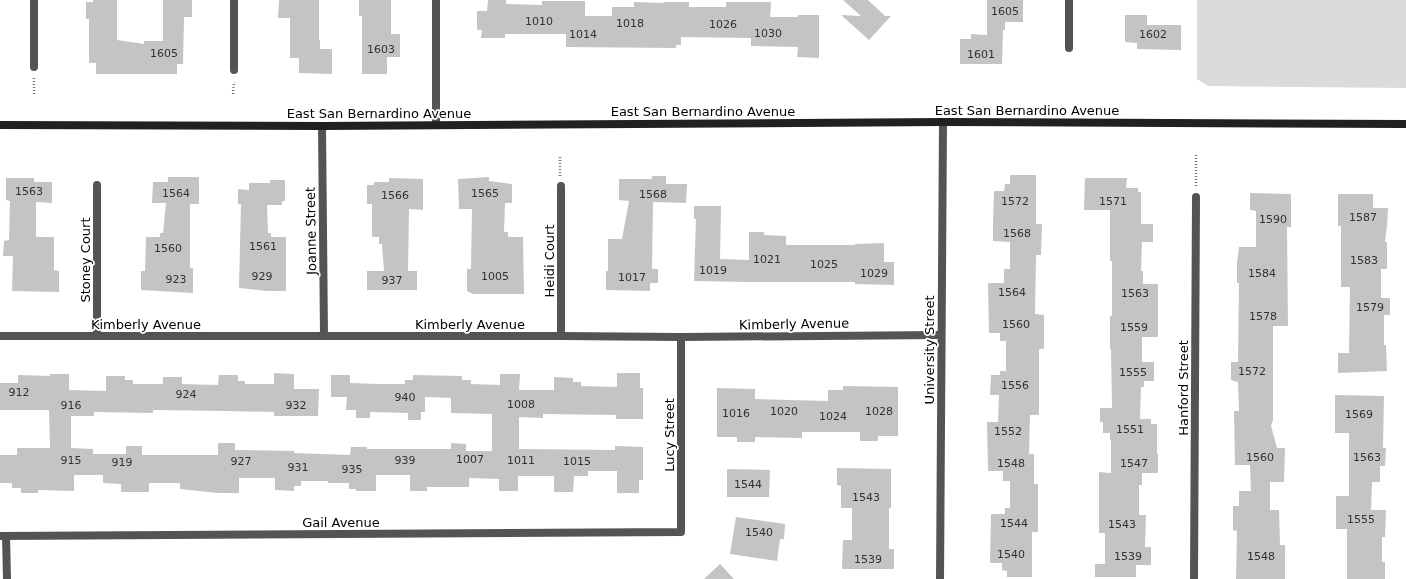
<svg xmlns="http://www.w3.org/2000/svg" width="1406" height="579" viewBox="0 0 1406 579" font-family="'DejaVu Sans',sans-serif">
  <rect width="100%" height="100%" fill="#fff"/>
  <path fill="#dbdbdb" d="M1197,0h209v88l-198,-2 -11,-7z"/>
  <g fill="#c4c4c4">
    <path d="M93,0h24v40l27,4v-3h19v-41h29v17h-8l-1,47h-6v10h-81v-11h-7v-44h-3v-17h7z"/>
    <path d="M279,0h40v40h1v9h12v25l-33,-1v-15h-9v-40h-12z"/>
    <path d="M359,0h32v34h9v23h-13v17h-25v-58h-3z"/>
    <path d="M488,0h18v4l36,1v-4h43v15h27v-9h22v-5l30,1v-1h25v5h37v-5h45l-1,15h28v-2h21v43l-22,-1 1,-10 -47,-1v-8l-70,-1v8h-5v3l-110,-1v-13h-61v4h-24l1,-8h-5v-19h10z"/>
    <path d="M843,0h25l17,16h6l-22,24 -28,-25 20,1z"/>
    <path d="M987,0h36v22h-18v8h-2l-1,34h-42v-25h11v-5l16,1z"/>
    <path d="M1125,15h22v10h34v25l-44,-1v-6l-12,-1z"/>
    <path d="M1010,175h26v49h6l-1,31h-5l-1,59 9,1v34h-5v66h-9l-1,39h5v30h4v48h-6v45h-25v-6l-5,-1v-7h-12l1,-49h14v-6h5v-27h-7v-10h-15l-1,-49h11l1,-27h-9l1,-20h9v-4h6v-30h-6v-8h-11l-1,-50h16v-14h6v-27l-17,-1v-18l1,-32h10l1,-7h5z"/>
    <path d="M652,176h14v8h21l-1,19 -33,-1 -1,67h6v14h-8v8l-44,-1v-19h2v-32h14l7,-38 -10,-1v-21h33z"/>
    <path d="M168,177h31v27h-9v64h3v25l-52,-3v-19h4l1,-34h14v-4h3l3,-30h-14l1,-21h15z"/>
    <path d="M489,177v4l23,3v19h-7l-1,29h4v5h15l1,57h-51l-6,-3v-22h4l1,-60h-13l-1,-30z"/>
    <path d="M6,178h28v4h18v21l-16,-1v35h18v33l5,1v21l-47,-1 1,-35h-10l1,-15 5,-1 1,-39 -4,-1z"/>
    <path d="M389,178l34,1v31l-14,-1 -1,62h9v19h-50v-19h17l-2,-27h-3v-7h-7v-33h-5v-19h7v-3h15z"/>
    <path d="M1085,178h42l-1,10h12v4h3v32h12v18h-11l-1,29h2v13h15v53h-16v25h12v19h-10v6h-3l-1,32h11v5h6v30h1v19h-16v12h-3v30h7l-1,32h6v18h-15v12h-41v-13h10v-31h-6v-61l12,1v-33h-1v-7h-7v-11h-3v-14h12l-1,-59h-1v-33h2v-55h-2v-51h-26z"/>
    <path d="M270,180h15v21h-3v4h-15l1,28h3v4h15v54h-19l-28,-3 2,-84h-3v-15l11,1v-7h21z"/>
    <path d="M1250,193l41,1v33h-4l1,99h-15v94l-2,6 6,22h8l-1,34h-14v28h9l1,35h5v34h-49l1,-48 -4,-1v-24h6v-15h12l-1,-26h-15l-1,-54h5l-1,-29 -7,-2v-18h7l1,-79h-2v-20l2,-16h17v-36l-6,-1z"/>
    <path d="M1338,194h35v14h15l-1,18 -2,16h2v27h-6v29h9v17h-6v30h2l1,26 -49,2v-20h11l1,-66h-9v-61h-3z"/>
    <path d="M694,206h27l-1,53 29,1v-28h15v3l22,1v9h69v-1l29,-1v19h10v23l-39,-1v-2h-106l-55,-1 2,-62h-2z"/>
    <path d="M274,373l20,1v15h25l-1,27h-44v-4l-48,-1 -73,-1v3l-59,-1v4h-23v32l22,1v5h33v-8h16v9h76v-12h17v7l59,1v2l56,2 1,-8h16v2h84v-6l15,1v7h26v-37l-41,-1v-15l-26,-1v15h-4v8h-13v-7l-38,-1v6h-14v-8h-10l1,-13h-16v-22h19v8l28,1h27v-4h8v-5l49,1v4h9v4l29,1v-11h20l-1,16h35v-13l19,1v4h8v4l36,1v-14h23v15h3v31h-27v-4l-73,-1v4l-24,-1v32l96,1v-4l28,1v33h-4v13h-22v-22h-29v5h-14l-1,16h-19v-16h-36v15h-19v-12l-30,-1v9h-42v4h-17v-16h-34v16h-20v-2h-7v-6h-21v-2h-27v5h-7v5l-19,-1v-12h-36v15h-21l-38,-4v-6h-31v9h-28v-8l-18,-1v-8h-29v16l-36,-1v3h-17v-5h-9v-5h-12v-28h17v-7h33l-1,-38h-49v-27h18v-8l32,1v-2h19v16l37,1v-15h19v4h8v4h30v-7h19v7l36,1 1,-10h19v6h7v3h29z"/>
    <path d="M843,386l55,1v49h-20v5h-18v-9h-58v6l-47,-1v5h-18v-5h-20v-49l38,1v10l73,2v-11h15z"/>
    <path d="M1335,395l49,1 -1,52h3l-1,18h-5v16h-8l-1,28h15l-1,27h-3v25h3v17h-38v-50h-11v-33h13v-63h-14z"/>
    <path d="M837,468l54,1v39h-2v41h5v20h-52l1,-29h9v-32h-11v-22l-4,-1z"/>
    <path d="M727,469l43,1 -1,27h-42z"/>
    <path d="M736,517l49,7 -1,15h-4l-3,22 -47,-7z"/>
    <path d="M720,564l14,15h-30z"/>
  </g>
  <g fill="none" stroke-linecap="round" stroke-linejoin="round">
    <g stroke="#767676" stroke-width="2.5" stroke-dasharray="1 2" stroke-linecap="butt">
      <path d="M34,78v17"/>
      <path d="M233,94l1,-12"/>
      <path d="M1196,155v31"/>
      <path d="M560,157v19"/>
    </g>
    <g stroke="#545454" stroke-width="8">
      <path d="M34,0v67"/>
      <path d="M234,0v70"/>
      <path d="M436,0v125"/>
      <path d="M1069,48v-48"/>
      <path d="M322,126l2,210"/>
      <path d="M97,185v150"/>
      <path d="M561,186v150"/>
      <path d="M0,336h561l120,1 260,-2"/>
      <path d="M0,536l681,-4v-195"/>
      <path d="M6,536l1,43"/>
      <path d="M940,579l3,-457"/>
      <path d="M1194,579l2,-382"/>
    </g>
    <path stroke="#212121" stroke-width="8" d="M0,125l322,1 621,-4 463,2"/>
  </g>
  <g text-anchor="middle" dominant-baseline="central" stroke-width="3.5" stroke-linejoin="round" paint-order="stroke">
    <g font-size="11" fill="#313131">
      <text x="1005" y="11">1605</text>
      <text x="539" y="21">1010</text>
      <text x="630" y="23">1018</text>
      <text x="723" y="24">1026</text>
      <text x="768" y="33">1030</text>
      <text x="583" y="34">1014</text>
      <text x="1153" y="34">1602</text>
      <text x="381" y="49">1603</text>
      <text x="164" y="53">1605</text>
      <text x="981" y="54">1601</text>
      <text x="29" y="191">1563</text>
      <text x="176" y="193">1564</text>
      <text x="485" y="193">1565</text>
      <text x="653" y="194">1568</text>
      <text x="395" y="195">1566</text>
      <text x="1015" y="201">1572</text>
      <text x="1113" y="201">1571</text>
      <text x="1363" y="217">1587</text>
      <text x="1273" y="219">1590</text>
      <text x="1017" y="233">1568</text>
      <text x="263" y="246">1561</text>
      <text x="168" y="248">1560</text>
      <text x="767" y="259">1021</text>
      <text x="1364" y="260">1583</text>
      <text x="824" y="264">1025</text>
      <text x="713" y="270">1019</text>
      <text x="874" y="273">1029</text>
      <text x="1262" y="273">1584</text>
      <text x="262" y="276">929</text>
      <text x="495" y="276">1005</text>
      <text x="632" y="277">1017</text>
      <text x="176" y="279">923</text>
      <text x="392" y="280">937</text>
      <text x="1012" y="292">1564</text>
      <text x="1135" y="293">1563</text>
      <text x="1370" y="307">1579</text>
      <text x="1263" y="316">1578</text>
      <text x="1016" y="324">1560</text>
      <text x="1134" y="327">1559</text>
      <text x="1252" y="371">1572</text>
      <text x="1133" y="372">1555</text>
      <text x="1015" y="385">1556</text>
      <text x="19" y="392">912</text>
      <text x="186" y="394">924</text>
      <text x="405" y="397">940</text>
      <text x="521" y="404">1008</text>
      <text x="71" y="405">916</text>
      <text x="296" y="405">932</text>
      <text x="784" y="411">1020</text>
      <text x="879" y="411">1028</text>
      <text x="736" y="413">1016</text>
      <text x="1359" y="414">1569</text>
      <text x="833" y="416">1024</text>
      <text x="1130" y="429">1551</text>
      <text x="1008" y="431">1552</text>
      <text x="1260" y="457">1560</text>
      <text x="1367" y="457">1563</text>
      <text x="470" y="459">1007</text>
      <text x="71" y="460">915</text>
      <text x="405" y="460">939</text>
      <text x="521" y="460">1011</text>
      <text x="241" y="461">927</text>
      <text x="577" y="461">1015</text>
      <text x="122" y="462">919</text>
      <text x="1011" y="463">1548</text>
      <text x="1134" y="463">1547</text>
      <text x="298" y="467">931</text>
      <text x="352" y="469">935</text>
      <text x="748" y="484">1544</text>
      <text x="866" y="497">1543</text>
      <text x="1361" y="519">1555</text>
      <text x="1014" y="523">1544</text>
      <text x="1122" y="524">1543</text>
      <text x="759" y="532">1540</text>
      <text x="1011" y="554">1540</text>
      <text x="1128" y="556">1539</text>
      <text x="1261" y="556">1548</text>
      <text x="868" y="559">1539</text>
    </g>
    <g font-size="13" fill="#000" stroke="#fff">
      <text x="1027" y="110">East San Bernardino Avenue</text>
      <text x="703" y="111">East San Bernardino Avenue</text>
      <text x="379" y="113">East San Bernardino Avenue</text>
      <text transform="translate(311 231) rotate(-91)">Joanne Street</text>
      <text transform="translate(85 260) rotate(-90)">Stoney Court</text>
      <text transform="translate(549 261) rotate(-90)">Heidi Court</text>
      <text x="146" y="324">Kimberly Avenue</text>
      <text x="470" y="324">Kimberly Avenue</text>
      <text transform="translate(794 324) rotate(-1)">Kimberly Avenue</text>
      <text transform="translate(929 350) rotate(-90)">University Street</text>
      <text transform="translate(1183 388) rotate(-90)">Hanford Street</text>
      <text transform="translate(669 435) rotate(-90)">Lucy Street</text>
      <text x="341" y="522">Gail Avenue</text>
    </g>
  </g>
</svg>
